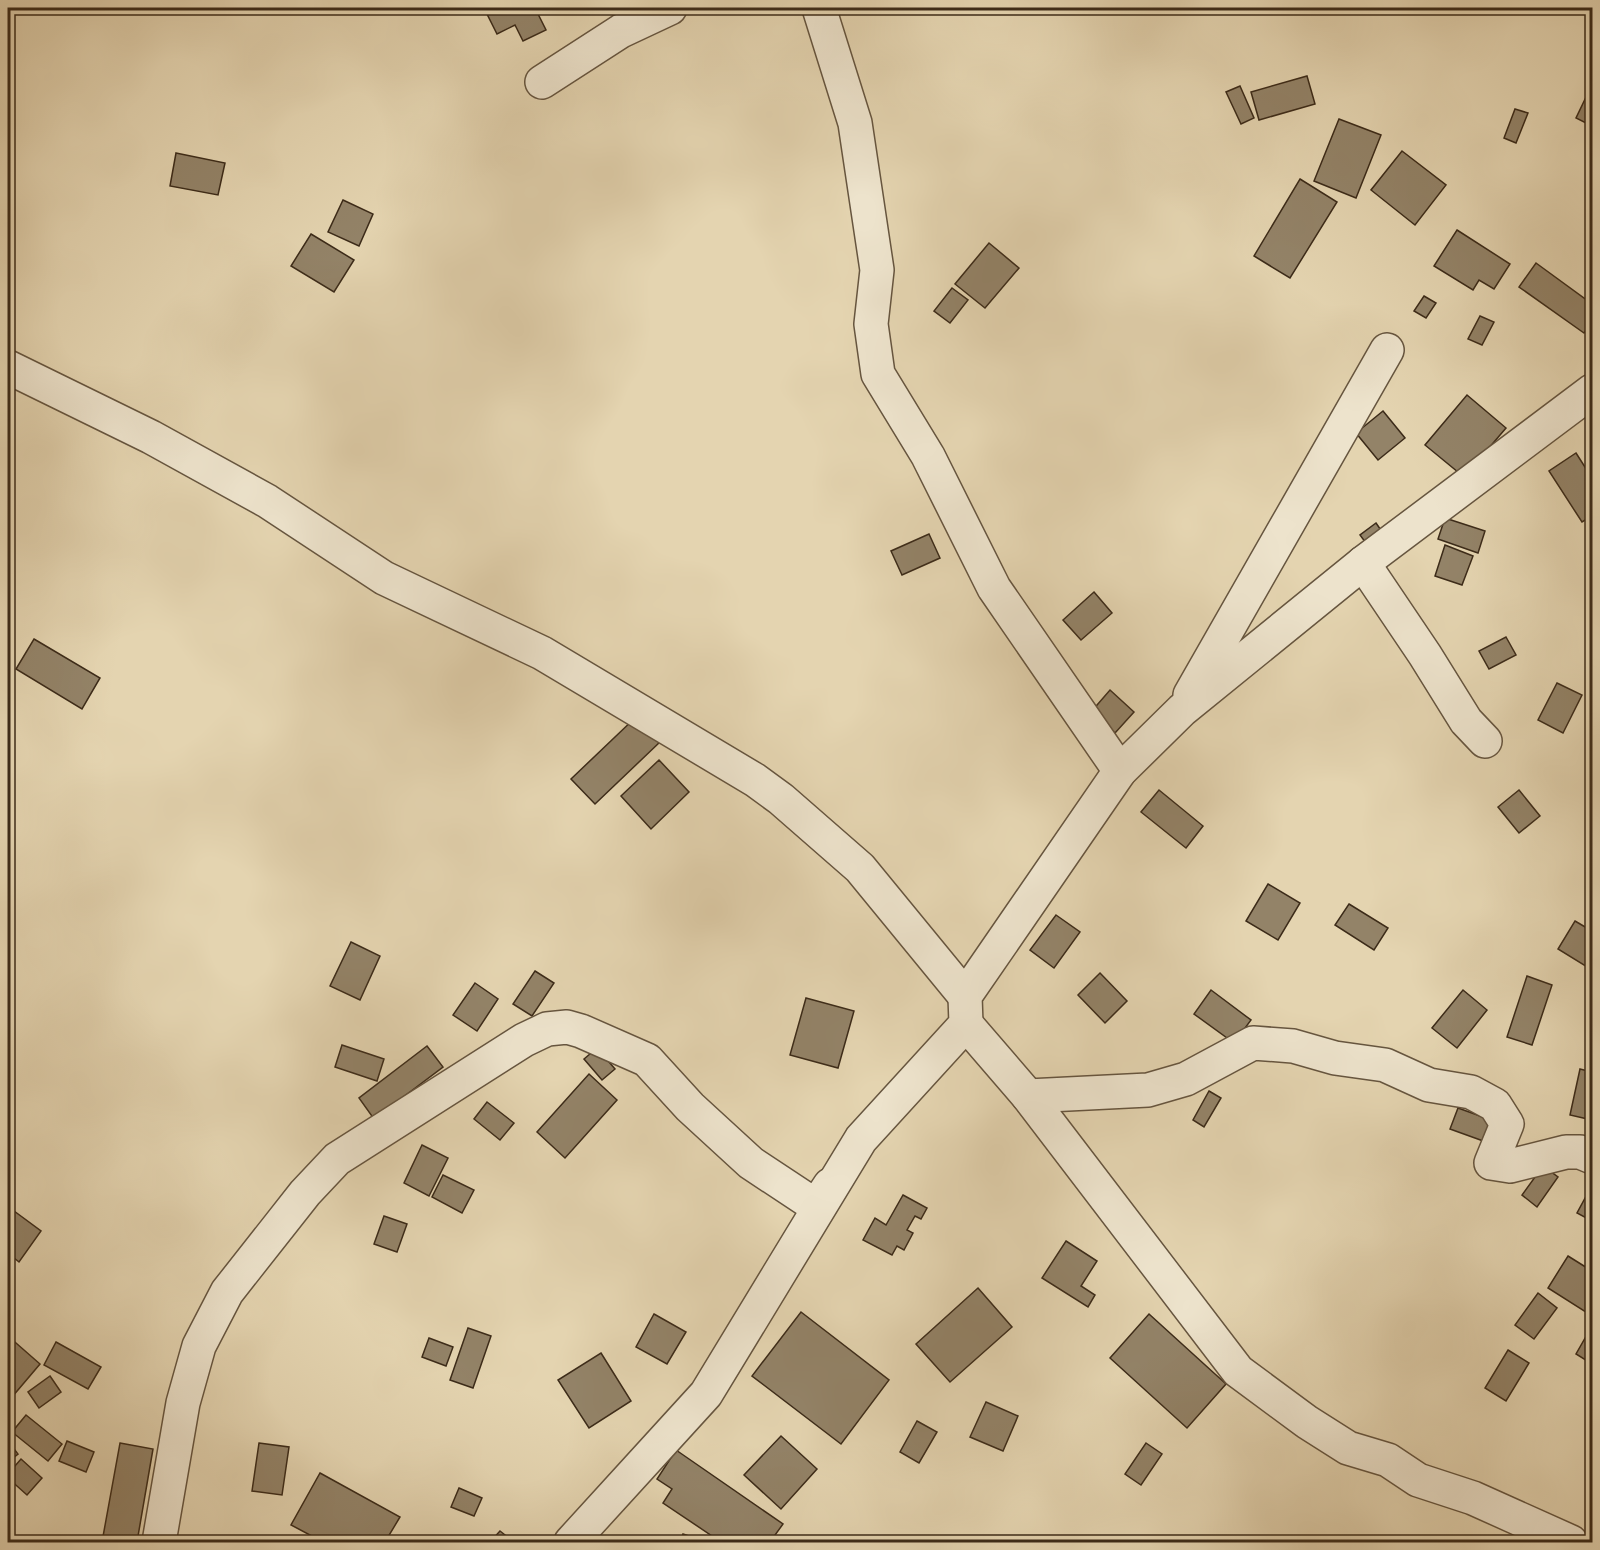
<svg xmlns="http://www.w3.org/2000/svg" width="1600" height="1550" viewBox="0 0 1600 1550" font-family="'Libre Caslon Text',serif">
  <rect width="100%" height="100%" fill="#e4d4b0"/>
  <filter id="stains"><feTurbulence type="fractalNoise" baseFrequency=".00333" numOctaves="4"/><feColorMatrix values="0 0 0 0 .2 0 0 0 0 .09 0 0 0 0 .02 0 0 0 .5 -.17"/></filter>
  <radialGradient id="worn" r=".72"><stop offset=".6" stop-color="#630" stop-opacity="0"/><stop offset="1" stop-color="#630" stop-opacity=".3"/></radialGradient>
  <g fill="#938368" stroke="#3c2b19" stroke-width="1.5">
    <path d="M500,8h35l11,22 -23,11 -8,-16 -18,9 -10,-20z"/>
    <path d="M1307,76l8,28 -56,16 -8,-28z"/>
    <path d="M1240,86l14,32 -13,6 -15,-32z"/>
    <path d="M1587,95l5,3v28l-16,-8z"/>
    <path d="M1515,109l13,4 -12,30 -12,-5z"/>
    <path d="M1339,119l42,16 -25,63 -42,-17z"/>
    <path d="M1402,151l44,34 -31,40 -44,-35z"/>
    <path d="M176,153l49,10 -7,32 -48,-9z"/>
    <path d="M1300,179l37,23 -47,76 -36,-22z"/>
    <path d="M343,200l30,14 -14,32 -31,-14z"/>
    <path d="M1457,230l53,34 -16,25 -15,-9 -6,10 -39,-24z"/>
    <path d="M311,234l43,26 -20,32 -43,-26z"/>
    <path d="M989,243l30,25 -34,40 -30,-24z"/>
    <path d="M1536,263l56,41v17l-8,12 -65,-46z"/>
    <path d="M952,288l16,12 -18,23 -16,-12z"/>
    <path d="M1424,296l12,7 -10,15 -12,-7z"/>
    <path d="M1480,316l14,6 -12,23 -14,-6z"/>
    <path d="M1467,395l39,33 -42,49 -39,-32z"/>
    <path d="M1383,411l22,27 -27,22 -22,-27z"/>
    <path d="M1576,453l16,25v38l-10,6 -33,-51z"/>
    <path d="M1445,518l40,13 -7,22 -40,-14z"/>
    <path d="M1376,523l11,16 -16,11 -11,-15z"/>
    <path d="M929,534l11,24 -38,17 -11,-24z"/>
    <path d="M1445,545l28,11 -11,29 -27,-9z"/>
    <path d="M1094,592l18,21 -31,27 -18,-20z"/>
    <path d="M1506,637l10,18 -27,14 -10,-18z"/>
    <path d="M34,639l66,39 -18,31 -66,-40z"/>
    <path d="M1557,683l25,12 -19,38 -25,-13z"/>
    <path d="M1110,690l24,22 -19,21 -24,-21z"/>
    <path d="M637,716l24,25 -66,63 -24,-25z"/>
    <path d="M659,760l30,32 -38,37 -30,-33z"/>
    <path d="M1159,790l44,36 -17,22 -45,-36z"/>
    <path d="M1519,790l21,26 -21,17 -21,-26z"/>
    <path d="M1268,884l32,19 -22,37 -32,-19z"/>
    <path d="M1349,904l39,24 -14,22 -39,-25z"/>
    <path d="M1056,915l24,17 -26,36 -24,-18z"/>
    <path d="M1575,921l17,10v39l-34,-21z"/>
    <path d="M351,942l29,14 -20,44 -30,-14z"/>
    <path d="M535,971l19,12 -22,33 -19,-12z"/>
    <path d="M1100,973l27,28 -22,22 -27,-28z"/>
    <path d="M1527,976l25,9 -20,60 -25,-8z"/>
    <path d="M475,983l23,16 -21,32 -24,-16z"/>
    <path d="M1211,990l40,30 -17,23 -40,-29z"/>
    <path d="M1463,990l24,20 -30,38 -25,-20z"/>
    <path d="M806,998l48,13 -16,57 -48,-13z"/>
    <path d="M342,1045l42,14 -7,22 -42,-14z"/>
    <path d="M427,1046l16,21 -69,52 -15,-21z"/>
    <path d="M597,1048l18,21 -13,11 -18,-21z"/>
    <path d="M1580,1069l12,3v48l-22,-5z"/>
    <path d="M589,1074l28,26 -52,58 -28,-26z"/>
    <path d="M1209,1091l12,7 -17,29 -11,-7z"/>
    <path d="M487,1102l27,21 -14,17 -26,-21z"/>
    <path d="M1458,1108l36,13 -8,21 -36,-13z"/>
    <path d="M422,1145l26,13 -19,38 -25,-13z"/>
    <path d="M1543,1166l15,11 -21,30 -15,-12z"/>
    <path d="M443,1175l31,15 -12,23 -30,-16z"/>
    <path d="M1590,1189l2,2v30l-15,-8z"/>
    <path d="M903,1195l24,13 -6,11 -6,-3 -8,14 6,3 -9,17 -7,-4 -5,9 -29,-15 12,-22 11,7z"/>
    <path d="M10,1208l31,23 -22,31 -11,-9v-41z"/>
    <path d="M384,1216l23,8 -10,28 -23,-8z"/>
    <path d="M1066,1241l31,20 -16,25 14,9 -7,12 -46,-29z"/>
    <path d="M1568,1256l24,15v45l-44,-28z"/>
    <path d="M978,1288l34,39 -62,55 -34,-38z"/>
    <path d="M1538,1293l19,15 -23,31 -19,-14z"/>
    <path d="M801,1312l88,68 -48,64 -89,-68z"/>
    <path d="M654,1314l32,18 -19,32 -31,-17z"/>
    <path d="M1149,1314l77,70 -39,44 -77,-70z"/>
    <path d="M468,1328l23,8 -18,52 -23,-8z"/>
    <path d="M1588,1333l4,2v29l-16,-10z"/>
    <path d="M8,1336l32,28 -28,33 -4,-5z"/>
    <path d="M429,1338l24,9 -7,19 -24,-9z"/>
    <path d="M56,1342l45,25 -13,22 -44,-24z"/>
    <path d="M1508,1350l21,13 -23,38 -21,-13z"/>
    <path d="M601,1353l30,48 -42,27 -31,-48z"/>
    <path d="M50,1376l11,16 -22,16 -11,-16z"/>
    <path d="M986,1402l32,14 -15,35 -33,-14z"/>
    <path d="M26,1415l36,29 -14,17 -36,-29z"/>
    <path d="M917,1421l20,11 -18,31 -19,-11z"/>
    <path d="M781,1436l36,33 -36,40 -37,-34z"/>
    <path d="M8,1441l10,13 -10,8z"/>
    <path d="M67,1441l27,11 -8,20 -27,-11z"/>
    <path d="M120,1443l33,6 -16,93h-35z"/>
    <path d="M259,1443l30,4 -7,48 -30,-4z"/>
    <path d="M1146,1443l16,11 -21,31 -16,-11z"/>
    <path d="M676,1450l107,74 -13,18h-49l-58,-39 9,-14 -15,-10z"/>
    <path d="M21,1459l21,19 -15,17 -19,-17v-4z"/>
    <path d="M320,1473l80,44 -15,25h-62l-32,-17z"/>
    <path d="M459,1488l23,10 -8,18 -23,-9z"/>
    <path d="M500,1531l14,11h-24z"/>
    <path d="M683,1534l9,3 -1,3 6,2h-17z"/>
  </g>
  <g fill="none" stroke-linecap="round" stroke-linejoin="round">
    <defs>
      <g id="minor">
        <path d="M819,8l36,115 22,147 -6,54 7,50 50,82 66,132 126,183"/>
        <path d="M542,82l79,-51 49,-23"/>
        <path d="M8,367l143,70 116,64 117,77 158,75 213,127 26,19 79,69 105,128"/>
        <path d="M1363,563l62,92 41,66 19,20"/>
        <path d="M1190,695l197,-345"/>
        <path d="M966,1024l62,72 210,275 69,51 41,26 40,12 30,20 55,18 98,44"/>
        <path d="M1028,1096l120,-6 38,-11 67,-36 40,3 42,12 50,7 44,20 42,7 24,13 12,19 -16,39 19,3 56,-14h14l12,5"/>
        <path d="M159,1542l24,-139 16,-57 28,-54 78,-99 32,-34 187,-119 23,-11 20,-2 14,4 66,29 43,47 61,56 65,43 14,-21"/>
        <path d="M571,1542l135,-148 155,-255 105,-115 -1,-28 155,-225 62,-61 181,-147 229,-172"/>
      </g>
    </defs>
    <use href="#minor" stroke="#66553f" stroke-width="36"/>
    <use href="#minor" stroke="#ede3cc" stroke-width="33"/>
  </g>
  <rect width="1600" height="1550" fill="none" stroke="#e4d4b0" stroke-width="30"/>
  <rect x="9" y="9" width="1582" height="1532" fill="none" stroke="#3c2b19" stroke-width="3"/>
  <rect x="15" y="15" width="1570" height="1520" fill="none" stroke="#3c2b19" stroke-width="1.5"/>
  <rect width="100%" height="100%" filter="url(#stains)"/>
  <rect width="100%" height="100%" fill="url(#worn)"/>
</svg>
